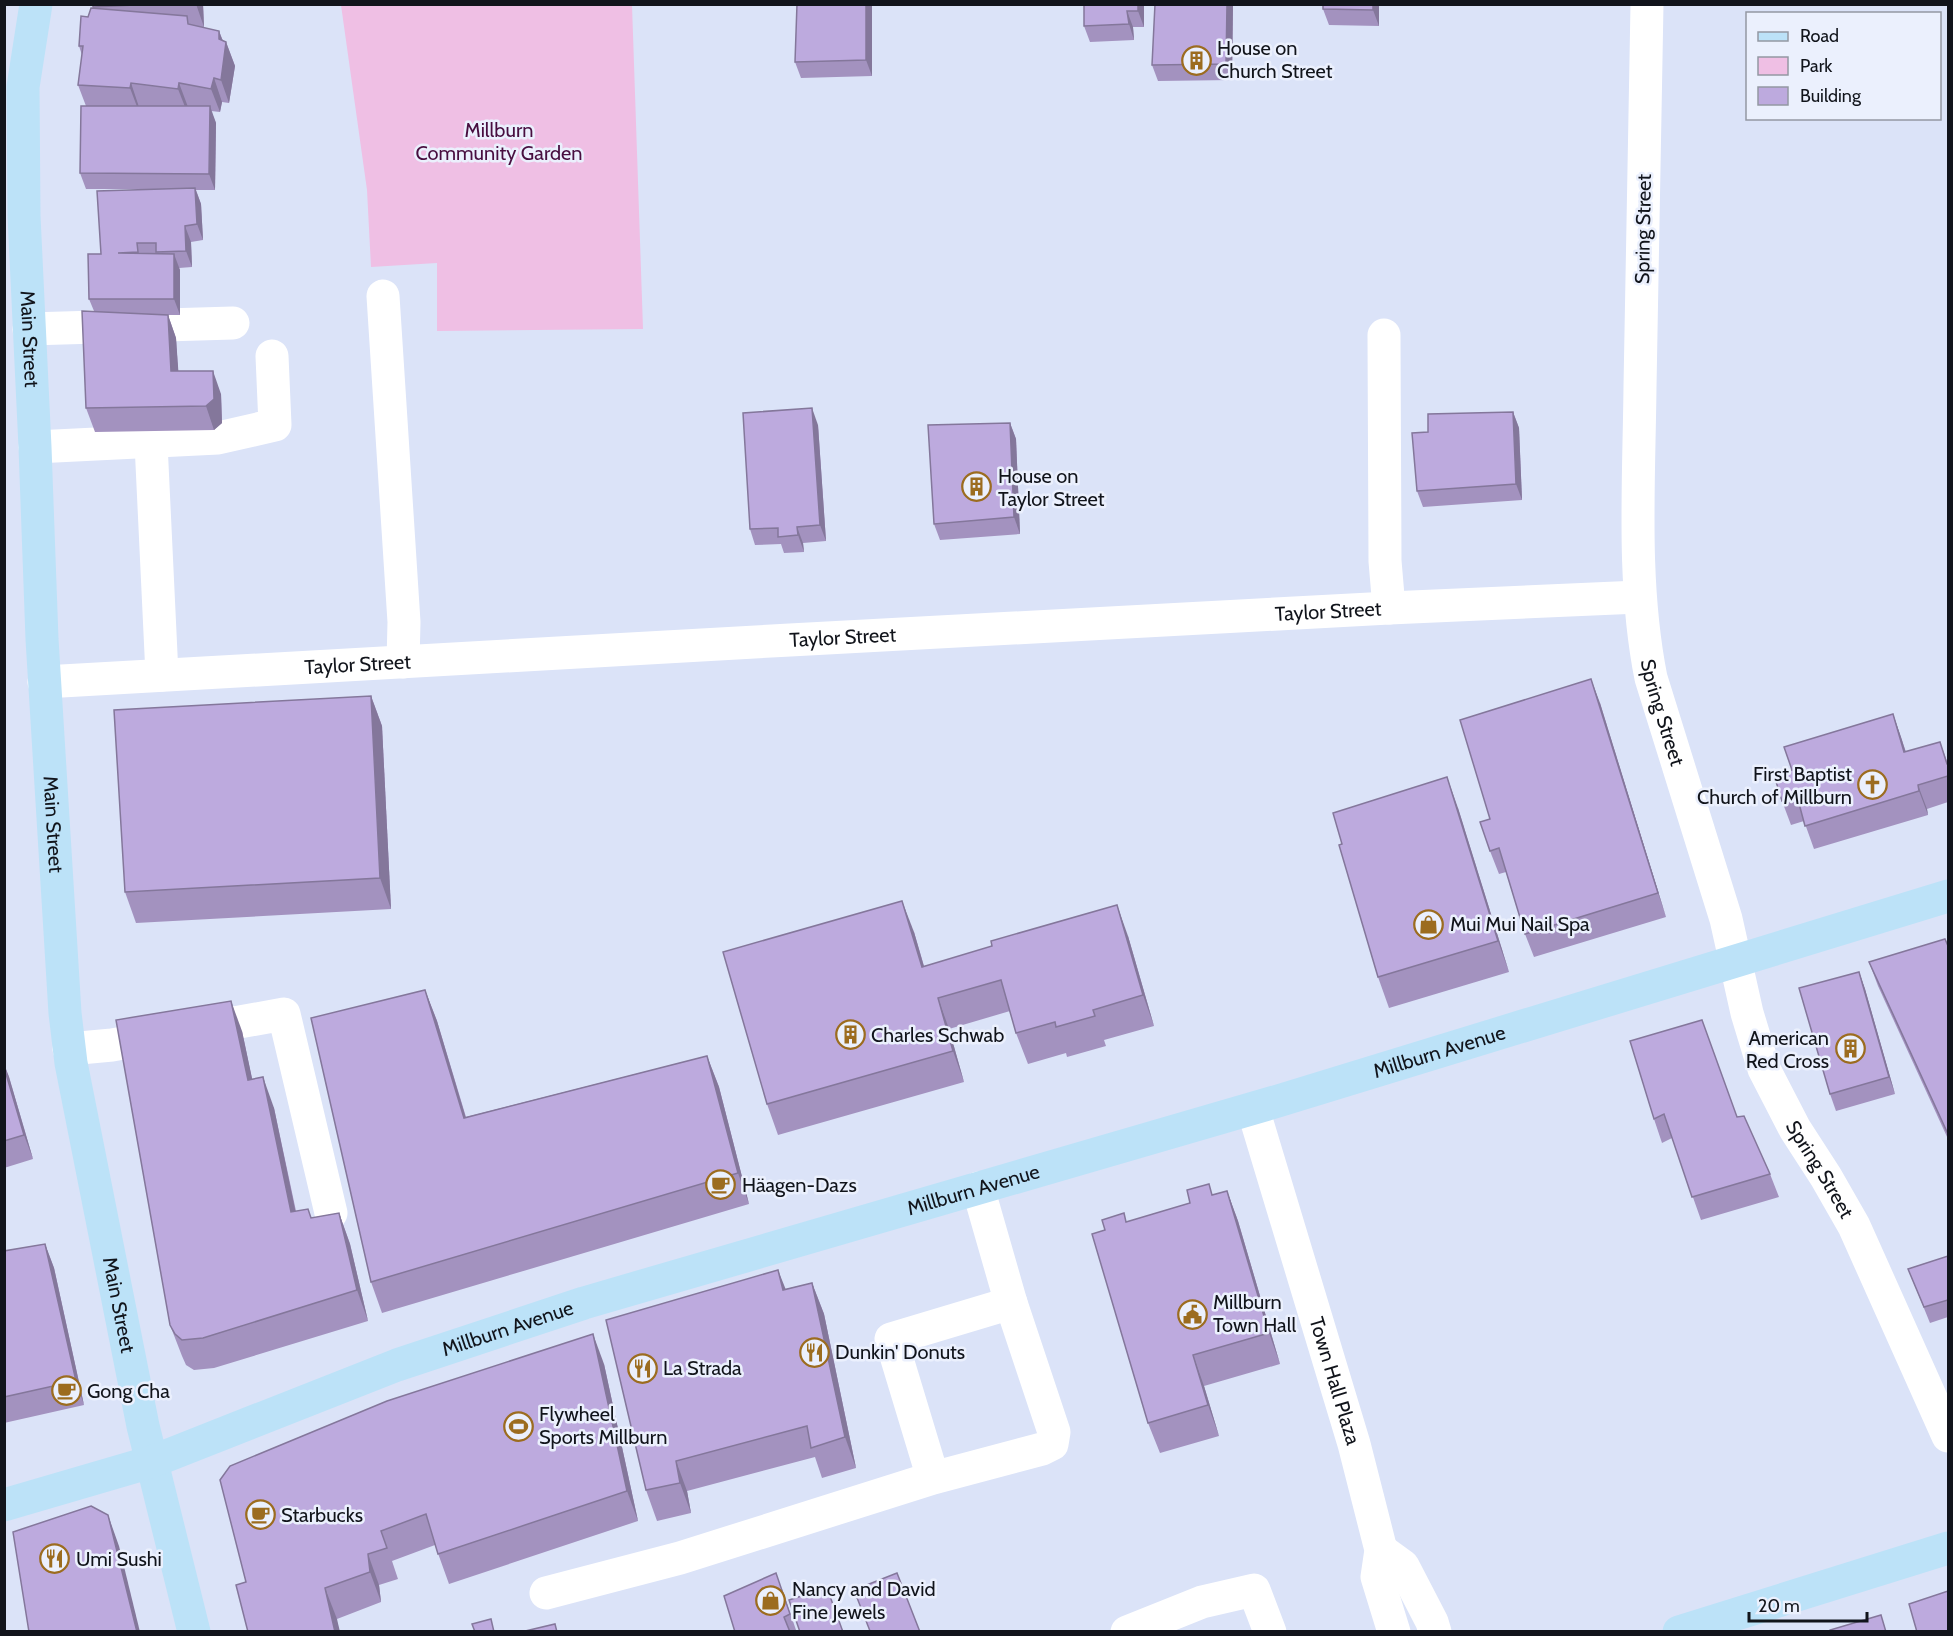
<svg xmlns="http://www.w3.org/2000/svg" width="1953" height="1636" viewBox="0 0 1953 1636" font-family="Cabin,sans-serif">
  <rect width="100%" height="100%" fill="#dbe3f8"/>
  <path fill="#efbfe4" d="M341,5h291l11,324 -206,2v-68l-66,4 -4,-77z"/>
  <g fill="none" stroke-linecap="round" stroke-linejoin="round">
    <g stroke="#fff" stroke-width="33">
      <path id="s1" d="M1647,4c-2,128 -4,256 -7,383 -1,96 -8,196 11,291l75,241 21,94 17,56 31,60 31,48 28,49 94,210"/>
      <path d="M383,296l21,326 -1,40"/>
      <path d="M29,329l204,-6"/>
      <path d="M1384,335l1,226 4,47"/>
      <path d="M151,443l11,232"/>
      <path d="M35,447l183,-9 57,-13 -3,-69"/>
      <path id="s2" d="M44,682l746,-42 599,-32 250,-11"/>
      <path d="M69,1049l43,-4 172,-31 47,199"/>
      <path id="s3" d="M1253,1109l101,335 27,106 -4,27 17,55"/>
      <path d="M978,1188l33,115"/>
      <path d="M1381,1550l22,16 29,56 3,10"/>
      <path d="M546,1593l134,-35 253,-80 -42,-139 120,-36 43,129 -2,12 -10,5 -109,29"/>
      <path d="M1127,1632l75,-30 52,-12 16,42"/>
    </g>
    <g stroke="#bce2f8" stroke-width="33">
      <path id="s4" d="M36,4l-13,83 1,129 11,231 7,192 23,374 6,50 72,363 51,206"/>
      <path id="s5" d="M4,1505l147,-43 246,-97 187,-62 694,-202 670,-205"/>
      <path d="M1679,1632l269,-84"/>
    </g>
  </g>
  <g fill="#a392bf">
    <path d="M93,4h110l1,23h-3l18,4 4,10 3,1 9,24 -6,37 -7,-1 -2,10 -9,-1 5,12 -1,67h-19l5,14 2,36 -12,2 1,25 -13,1 1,2v45h-12l8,23 2,33 43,23 1,29 -8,7 -119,2 -9,-24 8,-97 -5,-12 12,-45 37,-65h-52l-6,-16 6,-67 -8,-21 4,-30 -3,-9 9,-29 5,-9z"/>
    <path d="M872,4v72l-71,2 -6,-16z"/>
    <path d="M1084,4h60v23h-11l1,13 -44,2 -6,-16z"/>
    <path d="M1233,4l-1,76 -74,1 -6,-16z"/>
    <path d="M1379,4v22l-50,-1 -6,-16z"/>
    <path d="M1513,412l6,16 3,72 -99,7 -6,-16z"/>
    <path d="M1010,423l6,16 4,95 -80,6 -6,-16z"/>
    <path d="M818,425l8,116 -23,2 1,9 -20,1 -3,-9 -26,1 -5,-16z"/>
    <path d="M371,696l11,30 9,183 -255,14 -11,-31z"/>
    <path d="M1600,703l66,214 -132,40 -9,-23 -19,-62 -7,2 -9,-23v-32z"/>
    <path d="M1893,714l13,38 34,-10 8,22v38l-21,7 1,6 -114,34 -10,-28 -13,4 -9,-24 10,-31z"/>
    <path d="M1458,808l51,164 -120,36 -11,-31 -36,-133z"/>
    <path d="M914,932l10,34 204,-30 26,90 -50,14 2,6 -39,11 -1,-4 -38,11 -12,-31 -6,-22 -61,18 15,53 -186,53 -11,-31z"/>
    <path d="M1948,946v193l-70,-153 -9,-24z"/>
    <path d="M1859,972l6,17 30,105 -59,17 -6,-17z"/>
    <path d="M425,990l12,31 29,96 241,-61 12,31 30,117 -367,109 -11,-31z"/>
    <path d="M242,1031l10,48 22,29 22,103 15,7 28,-5 11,31 18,77 -154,47 -20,2 -8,-5 -4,-9 -12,-31z"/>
    <path d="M1630,1041l107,76 33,57 9,23 -78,23 -29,-82 -10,5 -8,-24z"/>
    <path d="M4,1064l5,13 24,82 -29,9z"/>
    <path d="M1227,1191l11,30 42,143 -76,22 15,50 -59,17 -12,-30 -21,-201 63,-19z"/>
    <path d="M45,1244l9,24 30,137 -80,18v-172z"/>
    <path d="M1948,1256v61l-18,6 -22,-54z"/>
    <path d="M812,1283l12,31 32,154 -34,10 -7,-21 -128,34 4,22 -34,8 -11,-31 140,-201z"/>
    <path d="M604,1364l34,157 -189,63 -14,-39 -43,16 6,18 -19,6 2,17 -44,17 -91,-37z"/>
    <path d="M782,1589l14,41 -3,2h-58z"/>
  </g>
  <g fill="#84779b">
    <path d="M196,4h7l1,23z"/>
    <path d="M866,4h6v72l-6,-16z"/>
    <path d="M1138,4h6v23l-6,-16z"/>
    <path d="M1227,4h6l-1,76 -6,-16z"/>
    <path d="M1373,4h6v22l-6,-16z"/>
    <path d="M1127,11l6,16 1,13 -5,-16z"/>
    <path d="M219,31l6,16 1,-5 9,24 -6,37 -8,-23z"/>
    <path d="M214,78l8,24 -2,10 -9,-23z"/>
    <path d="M131,83l8,24v5l-9,-24z"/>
    <path d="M179,83l9,24 -1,5 -9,-23z"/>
    <path d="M210,106l6,17 -1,67 -6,-16z"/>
    <path d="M195,188l6,16 2,36 -6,-16z"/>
    <path d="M185,226l6,16 1,25 -6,-16z"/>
    <path d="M174,254l6,16v45l-6,-16z"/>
    <path d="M168,315l8,23 4,56 -9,-23z"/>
    <path d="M213,371l8,23 1,29 -8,7 -8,-24z"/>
    <path d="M812,408l6,17 8,116 -6,-16z"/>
    <path d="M1513,412l6,16 3,72 -6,-16z"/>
    <path d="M1010,423l6,16 4,95 -6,-17z"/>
    <path d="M797,527l6,16 1,9 -6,-17z"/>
    <path d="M1591,679l9,24 66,214 -8,-24z"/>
    <path d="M371,696l11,30 9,183 -11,-31z"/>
    <path d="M1893,714l8,23 12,39 -9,-24z"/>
    <path d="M1447,777l11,31 51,164 -11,-31z"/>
    <path d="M1918,785l9,24 1,6 -9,-24z"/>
    <path d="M902,901l12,31 19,66 -11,-31z"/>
    <path d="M1117,905l11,31 26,90 -11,-31z"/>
    <path d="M1859,972l6,17 30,105 -6,-17z"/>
    <path d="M425,990l12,31 38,128 -11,-31z"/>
    <path d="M938,998l11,31 15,53 -11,-31z"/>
    <path d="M231,1001l11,30 17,80 -11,-31z"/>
    <path d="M707,1056l12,31 30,117 -11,-31z"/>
    <path d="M4,1064l5,13 24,82 -9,-24z"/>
    <path d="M263,1077l11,31 28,135 -11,-31z"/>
    <path d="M1227,1191l11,30 42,143 -11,-31z"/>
    <path d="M339,1213l11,31 18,77 -11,-31z"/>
    <path d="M45,1244l9,24 30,137 -8,-24z"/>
    <path d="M778,1270l12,30 -7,-10z"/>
    <path d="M812,1283l12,31 32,154 -11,-31z"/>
    <path d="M593,1334l11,30 34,157 -11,-30z"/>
    <path d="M1193,1355l11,31 15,50 -11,-31z"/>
    <path d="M676,1461l11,30 4,22 -11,-30z"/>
    <path d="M108,1515l11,31 21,86h-3z"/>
    <path d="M368,1554l11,31 2,17 -11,-30z"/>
    <path d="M325,1588l12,31 3,13h-5z"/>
  </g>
  <g fill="#bdaade" stroke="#84779b" stroke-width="1.5">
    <path d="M93,4h64l-64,3z"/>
    <path d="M797,4h69v56l-71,2z"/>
    <path d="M1084,4h54v7h-11l2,13 -45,2z"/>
    <path d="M1155,4h72l-1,60 -74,1z"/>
    <path d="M1323,4h50v6l-50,-1z"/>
    <path d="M91,8l96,8 1,8 31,7v8l7,3 -5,38 -7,-2 -3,11 -32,-6 -1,6 -47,-6 -1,5 -52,-3 5,-39h-4l2,-30 7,1z"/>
    <path d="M81,106h129l-1,68 -129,-1z"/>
    <path d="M195,188l2,36 -12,2 1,25 -30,1v-9h-19l1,9 -20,1 56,1v45h-85l-1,-45h13l-4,-63z"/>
    <path d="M82,311l86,4 3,56h42l1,28 -8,7 -120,2z"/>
    <path d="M812,408l8,117 -23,2 1,8 -20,2v-9l-28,1 -7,-116z"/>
    <path d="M1513,412l3,72 -99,7 -5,-58 16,-1v-18z"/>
    <path d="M1010,423l4,94 -80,7 -6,-99z"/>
    <path d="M1591,679l67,214 -133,41 -26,-86 -9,3 -10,-29 10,-3 -30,-99z"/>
    <path d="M371,696l9,182 -255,14 -11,-182z"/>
    <path d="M1893,714l11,38 36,-10 7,22h1v12l-30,9 1,6 -114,35 -8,-30 -15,5 -8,-26 18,-5 -8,-23z"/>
    <path d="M1447,777l51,164 -120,36 -39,-132 3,-1 -9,-31z"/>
    <path d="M902,901l20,66 70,-21 -1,-5 126,-36 26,90 -50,15 2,6 -39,11 -1,-5 -39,11 -15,-53 -63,18 15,53 -186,53 -44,-152z"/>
    <path d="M1945,939l3,7v188l-79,-172z"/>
    <path d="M1859,972l30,105 -59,17 -31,-106z"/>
    <path d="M425,990l39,128 243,-62 31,117 -367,109 -60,-264z"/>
    <path d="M231,1001l17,79 15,-3 28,135 17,-3 3,9 28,-5 18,77 -154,48 -21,2 -7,-6 -5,-9 -54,-305z"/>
    <path d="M1702,1020l35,97 7,-1 26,58 -78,23 -28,-83 -10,5 -24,-78z"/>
    <path d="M4,1067l20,68 -20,6z"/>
    <path d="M1209,1184l3,11 15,-4 42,142 -76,22 15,50 -60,18 -56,-189 13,-4 -3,-10 22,-7 2,9 64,-19 -3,-13z"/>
    <path d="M45,1244l31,137 -72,16v-146z"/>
    <path d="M1948,1256v44l-24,7 -16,-38z"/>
    <path d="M778,1270l5,20 29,-7 33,154 -34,11 -4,-22 -131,35 4,22 -34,7 -40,-170z"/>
    <path d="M593,1334l34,157 -189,63 -12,-40 -45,17 6,17 -19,6 2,18 -45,16 10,44h-87l-12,-47 10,-3 -26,-102 10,-14 157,-65z"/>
    <path d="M91,1506l17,9 29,117h-108l-16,-100z"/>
    <path d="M776,1573l14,41 -6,3 6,15h-55l-11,-36z"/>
    <path d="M897,1573l23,59h-51l1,-1 -16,-41z"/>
    <path d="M827,1588l16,44h-43l-11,-32z"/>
    <path d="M1948,1591v41h-31l-8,-28z"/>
    <path d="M1881,1615l5,17h-56v-2z"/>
    <path d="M491,1619l3,13h-19l-3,-8z"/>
    <path d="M555,1624l2,8h-36z"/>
  </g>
  <defs>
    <symbol id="building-ring" viewBox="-11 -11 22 22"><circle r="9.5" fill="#ebf0fd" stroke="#9c6c1f" stroke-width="1.5"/><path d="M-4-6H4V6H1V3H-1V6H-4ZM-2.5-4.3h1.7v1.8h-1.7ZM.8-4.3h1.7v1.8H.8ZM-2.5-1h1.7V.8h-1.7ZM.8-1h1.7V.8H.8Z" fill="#9c6c1f"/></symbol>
    <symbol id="church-ring" viewBox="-11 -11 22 22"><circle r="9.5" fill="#ebf0fd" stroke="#9c6c1f" stroke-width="1.5"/><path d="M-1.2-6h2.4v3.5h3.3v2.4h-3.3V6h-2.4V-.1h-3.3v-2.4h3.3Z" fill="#9c6c1f"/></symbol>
    <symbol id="shop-ring" viewBox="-11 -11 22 22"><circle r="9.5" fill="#ebf0fd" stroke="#9c6c1f" stroke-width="1.5"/><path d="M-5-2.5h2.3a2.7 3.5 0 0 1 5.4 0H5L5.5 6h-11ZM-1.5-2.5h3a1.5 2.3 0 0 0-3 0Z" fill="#9c6c1f"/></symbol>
    <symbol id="cafe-ring" viewBox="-11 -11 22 22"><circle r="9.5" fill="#ebf0fd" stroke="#9c6c1f" stroke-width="1.5"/><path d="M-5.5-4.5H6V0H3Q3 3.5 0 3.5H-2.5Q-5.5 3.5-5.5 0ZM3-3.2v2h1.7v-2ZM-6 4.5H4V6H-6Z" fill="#9c6c1f"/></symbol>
    <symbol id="civic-ring" viewBox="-11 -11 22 22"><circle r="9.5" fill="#ebf0fd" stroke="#9c6c1f" stroke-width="1.5"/><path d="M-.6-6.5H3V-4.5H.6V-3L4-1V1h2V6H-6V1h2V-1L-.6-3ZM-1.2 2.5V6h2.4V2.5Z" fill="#9c6c1f"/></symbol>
    <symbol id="restaurant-ring" viewBox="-11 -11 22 22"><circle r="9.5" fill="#ebf0fd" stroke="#9c6c1f" stroke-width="1.5"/><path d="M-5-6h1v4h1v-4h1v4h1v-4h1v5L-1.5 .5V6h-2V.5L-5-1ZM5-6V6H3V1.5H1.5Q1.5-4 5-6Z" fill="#9c6c1f"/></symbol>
    <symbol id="stadium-ring" viewBox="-11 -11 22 22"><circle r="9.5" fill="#ebf0fd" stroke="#9c6c1f" stroke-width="1.5"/><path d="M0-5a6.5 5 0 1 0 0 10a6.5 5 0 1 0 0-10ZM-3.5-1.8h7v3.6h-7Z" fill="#9c6c1f"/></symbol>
  </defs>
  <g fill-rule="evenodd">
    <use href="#building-ring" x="1180" y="44" width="33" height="33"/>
    <use href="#building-ring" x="960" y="470" width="33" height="33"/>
    <use href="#church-ring" x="1856" y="768" width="33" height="33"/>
    <use href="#shop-ring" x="1412" y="908" width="33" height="33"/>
    <use href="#building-ring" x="834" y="1018" width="33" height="33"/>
    <use href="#building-ring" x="1834" y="1032" width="33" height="33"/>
    <use href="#cafe-ring" x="704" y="1168" width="33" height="33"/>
    <use href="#civic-ring" x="1176" y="1298" width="33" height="33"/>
    <use href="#restaurant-ring" x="798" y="1336" width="33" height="33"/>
    <use href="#restaurant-ring" x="626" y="1352" width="33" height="33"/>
    <use href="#cafe-ring" x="50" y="1374" width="33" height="33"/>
    <use href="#stadium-ring" x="502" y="1410" width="33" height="33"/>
    <use href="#cafe-ring" x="244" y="1498" width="33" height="33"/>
    <use href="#restaurant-ring" x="38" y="1542" width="33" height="33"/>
    <use href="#shop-ring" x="754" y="1584" width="33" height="33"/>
  </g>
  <g text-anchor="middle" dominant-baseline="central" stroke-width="5" stroke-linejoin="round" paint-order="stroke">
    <g font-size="20" fill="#11141b" stroke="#ebf0fd" text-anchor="start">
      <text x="1217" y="48">House on<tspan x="1217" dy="23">Church Street</tspan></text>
      <text x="998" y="476">House on<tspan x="998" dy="23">Taylor Street</tspan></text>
      <text x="1852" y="774" text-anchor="end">First Baptist<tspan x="1852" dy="23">Church of Millburn</tspan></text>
      <text x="1450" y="924">Mui Mui Nail Spa</text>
      <text x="871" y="1035">Charles Schwab</text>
      <text x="1829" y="1038" text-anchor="end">American<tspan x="1829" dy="23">Red Cross</tspan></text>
      <text x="742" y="1185">Häagen-Dazs</text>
      <text x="1213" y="1302">Millburn<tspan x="1213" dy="23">Town Hall</tspan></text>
      <text x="835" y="1352">Dunkin' Donuts</text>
      <text x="663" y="1368">La Strada</text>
      <text x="87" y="1391">Gong Cha</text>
      <text x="539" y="1414">Flywheel<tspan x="539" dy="23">Sports Millburn</tspan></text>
      <text x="281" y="1515">Starbucks</text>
      <text x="76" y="1559">Umi Sushi</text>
      <text x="792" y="1589">Nancy and David<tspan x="792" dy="23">Fine Jewels</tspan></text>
    </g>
    <g font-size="20" fill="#480e40" stroke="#ebf0fd">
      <text x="499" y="130">Millburn<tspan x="499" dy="23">Community Garden</tspan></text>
    </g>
    <g font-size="20" fill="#11141b" stroke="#ebf0fd">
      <text transform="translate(1643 229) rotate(-89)">Spring Street</text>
      <text stroke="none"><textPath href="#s4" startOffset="336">Main Street</textPath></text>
      <text stroke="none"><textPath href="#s2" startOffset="1286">Taylor Street</textPath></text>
      <text stroke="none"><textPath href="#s2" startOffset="800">Taylor Street</textPath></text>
      <text stroke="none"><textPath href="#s2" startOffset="314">Taylor Street</textPath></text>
      <text stroke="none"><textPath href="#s1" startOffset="711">Spring Street</textPath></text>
      <text stroke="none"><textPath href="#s4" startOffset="822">Main Street</textPath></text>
      <text stroke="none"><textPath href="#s5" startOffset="1506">Millburn Avenue</textPath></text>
      <text stroke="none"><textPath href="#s1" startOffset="1197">Spring Street</textPath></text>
      <text stroke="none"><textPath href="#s5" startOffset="1020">Millburn Avenue</textPath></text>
      <text stroke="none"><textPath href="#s4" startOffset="1308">Main Street</textPath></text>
      <text stroke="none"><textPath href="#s5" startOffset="534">Millburn Avenue</textPath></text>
      <text stroke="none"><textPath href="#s3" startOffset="284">Town Hall Plaza</textPath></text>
    </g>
  </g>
  <rect width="1953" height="1636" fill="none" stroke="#11141b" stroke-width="12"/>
  <rect x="1746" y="12" width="195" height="108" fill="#ebf0fd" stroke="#9498a3" stroke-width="1.5"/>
  <rect x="1758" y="32" width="30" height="9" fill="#bce2f8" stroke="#9498a3" stroke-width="1.5"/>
  <text x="1800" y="42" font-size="18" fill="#11141b">Road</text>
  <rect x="1758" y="57" width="30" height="18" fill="#efbfe4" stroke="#9498a3" stroke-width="1.5"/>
  <text x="1800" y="72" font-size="18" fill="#11141b">Park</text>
  <rect x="1758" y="87" width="30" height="18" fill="#bdaade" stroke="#9498a3" stroke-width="1.5"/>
  <text x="1800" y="102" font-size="18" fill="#11141b">Building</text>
  <path d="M1749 1612v9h118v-9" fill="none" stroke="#11141b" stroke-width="3"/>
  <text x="1758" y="1612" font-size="18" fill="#11141b" stroke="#ebf0fd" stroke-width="4.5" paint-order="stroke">20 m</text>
</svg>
